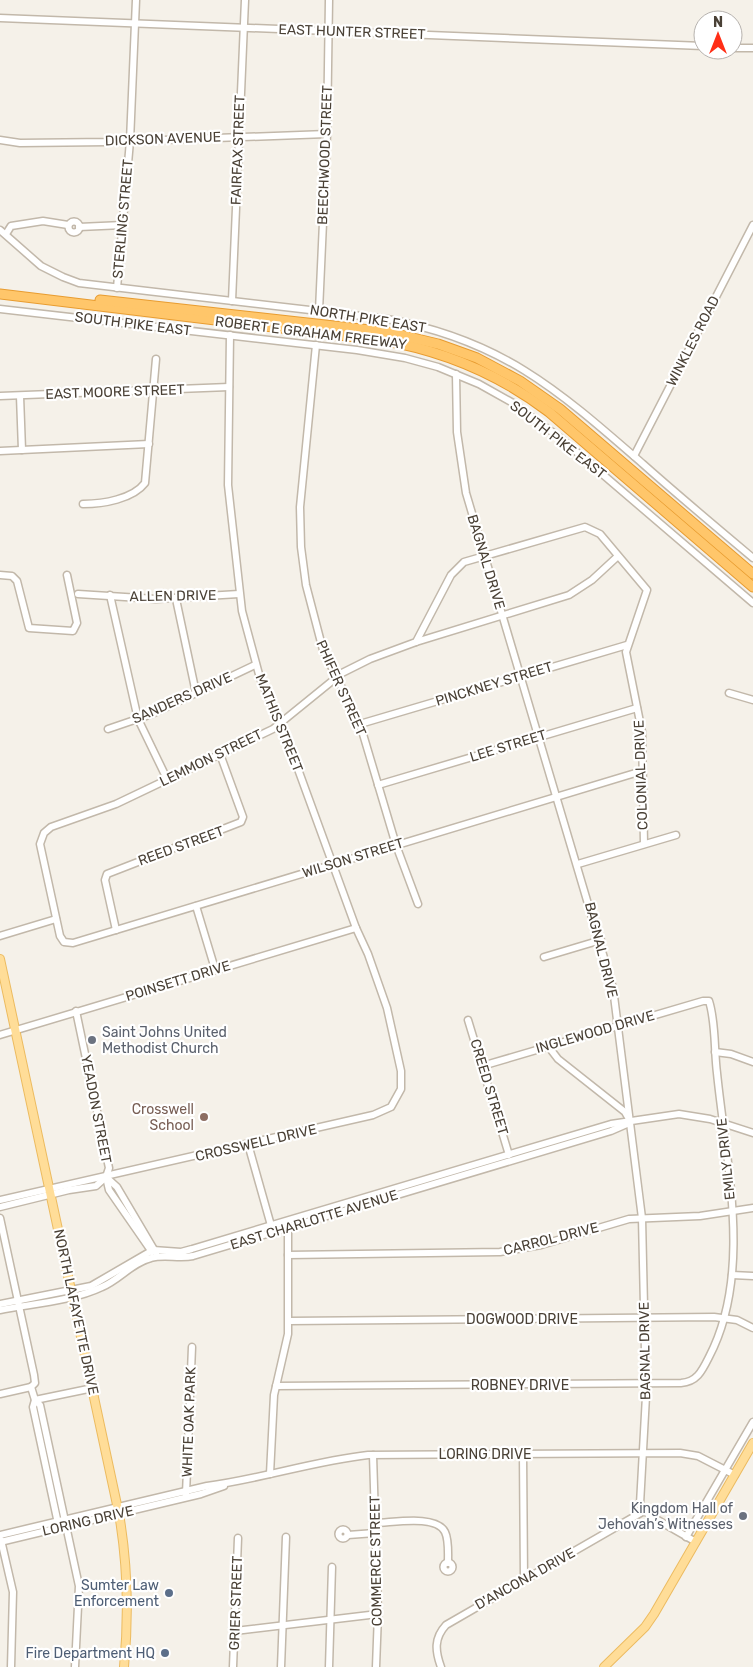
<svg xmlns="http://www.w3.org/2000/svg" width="753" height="1667" viewBox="0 0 753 1667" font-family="Rubik,sans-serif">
  <rect width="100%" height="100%" fill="#f5f1e9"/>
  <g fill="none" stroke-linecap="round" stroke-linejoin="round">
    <defs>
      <g id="minor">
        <path d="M0,18l703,28"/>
        <path d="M733,48h20"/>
        <path d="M0,140l20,3 89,-1 218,-8"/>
        <circle cx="74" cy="227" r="5.5"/>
        <path d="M79,227l44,-2"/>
        <path d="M0,230l41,36 22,11 16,6 308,36c115,21 171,71 256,145 36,32 73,63 110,94"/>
        <path d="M6,234l5,-8 32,-5 25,4"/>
        <path d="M117,288l13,-147 6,-141"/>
        <path d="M232,301l13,-301"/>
        <path d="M0,309l357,41 48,8 33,9 41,17 34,19 46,34 194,166"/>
        <path d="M319,311l8,-177 2,-134"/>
        <path d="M316,345l-16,162 1,40 5,38 17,65 37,74 36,121 22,59"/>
        <path d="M456,374l1,58 9,61 147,495 29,230 4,178 -6,108 9,11 47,27"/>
        <path d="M0,396l229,-9"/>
        <path d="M20,396l2,54"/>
        <path d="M0,451l149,-7"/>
        <path d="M634,456l119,-231"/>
        <path d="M83,504c20,0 50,-5 62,-21l11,-124"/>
        <path d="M0,575l12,1 5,5 12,47 44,3 4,-8 -10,-48"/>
        <path d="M78,594l78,5 83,-5"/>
        <path d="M110,595l28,124 29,60"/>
        <path d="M176,599l20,94"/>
        <path d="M416,642l153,-47 23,-15 26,-24"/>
        <path d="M729,693l24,7"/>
        <path d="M360,724l267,-79"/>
        <path d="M108,729l44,-15 103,-49"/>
        <path d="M642,771l-569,172 -9,-1 -4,-6 -20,-92 4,-11 7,-6 65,-23 157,-75 69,-56 28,-14 46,-17 35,-67 13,-13 121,-35 15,7 47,56 -21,62 16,80 2,112"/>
        <path d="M378,785l259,-77"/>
        <path d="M578,864l98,-29"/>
        <path d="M196,906l19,63"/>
        <path d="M116,930l-11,-50 2,-6 134,-52 2,-5 -23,-63"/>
        <path d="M0,936l56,-17"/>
        <path d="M544,957l57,-17"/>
        <path d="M76,1011l33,157 -3,9 3,13 43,62"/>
        <path d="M468,1020l41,135"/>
        <path d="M0,1035l356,-107"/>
        <path d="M548,1046l10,13 67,53 4,7"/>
        <path d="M715,1052l16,2 22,8"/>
        <path d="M248,1144l24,85"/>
        <path d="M106,1177l11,10 39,66"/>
        <path d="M0,1200l373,-85 18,-8 10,-18v-18l-14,-63 -19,-54 -12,-26 -69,-189 -27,-61 -18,-67 -14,-126 2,-150"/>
        <path d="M0,1207l69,-17 27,-4 10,-9"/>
        <path d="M0,1218l34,157 1,8 -4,4 4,13 -2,7 26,121"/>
        <path d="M288,1255l212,-3 41,-7 88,-26 71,-3 53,-8"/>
        <path d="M732,1275l21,1"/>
        <path d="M0,1304l91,-18 62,-36 28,2 11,-3 419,-125 68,-10 31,5 43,14"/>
        <path d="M0,1310c31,-6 73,-9 102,-23 17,-7 31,-25 49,-29 13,-4 28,1 42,-2l418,-125 16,-7"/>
        <path d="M289,1321l425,-4 23,3 16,8"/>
        <path d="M276,1386l405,-3c16,-1 21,-12 28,-26 44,-84 17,-194 8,-284 -3,-23 -1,-50 -8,-72h-6l-221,65"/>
        <path d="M0,1394l31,-7"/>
        <path d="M35,1400l5,5 39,181 -4,81"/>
        <path d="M35,1400l58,-12"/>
        <path d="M523,1454l1,126"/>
        <path d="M373,1455l5,159 -2,53"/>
        <path d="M270,1474l4,-79 14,-61v-106"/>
        <path d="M186,1494l6,-147"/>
        <path d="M375,1523c17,0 61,-9 70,9 4,8 3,21 3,31"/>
        <circle cx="343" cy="1534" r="4.5"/>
        <path d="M0,1535l207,-49c54,-7 107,-25 161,-31l312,-2 18,3 37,19"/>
        <path d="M348,1535l27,-2"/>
        <path d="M686,1537l67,-115"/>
        <path d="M1,1540l12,52 -2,75"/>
        <path d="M0,1542l201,-48 23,-8"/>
        <circle cx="448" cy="1567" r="4.5"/>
        <path d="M235,1631l143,-17"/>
        <path d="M233,1667l5,-129"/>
        <path d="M281,1667l5,-130"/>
        <path d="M329,1667l3,-100"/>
        <path d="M441,1667c-6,-16 -7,-29 5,-42l198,-114"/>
      </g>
      <g id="major">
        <path d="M0,959l119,555c9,52 10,100 5,153"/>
        <path d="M604,1667l41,-40 9,-13 99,-171"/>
      </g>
      <g id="highway">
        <path d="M0,294l380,46c62,10 119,34 169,72l204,175"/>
        <path d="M100,300l288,32 50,12 39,14 43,23 40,28 193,165"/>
      </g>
    </defs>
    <use href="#minor" stroke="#c2b8aa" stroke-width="9"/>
    <use href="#major" stroke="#ecbb60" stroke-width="10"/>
    <use href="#highway" stroke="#e89c30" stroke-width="11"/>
    <use href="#minor" stroke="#fff" stroke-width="6"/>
    <use href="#major" stroke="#ffdd98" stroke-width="8"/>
    <use href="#highway" stroke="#ffc66a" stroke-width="9"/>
  </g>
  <g fill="#6b7280" stroke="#fff" stroke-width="2">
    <circle cx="92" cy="1040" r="5"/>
    <circle cx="743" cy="1516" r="5"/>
  </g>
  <circle fill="#8d6e63" stroke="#fff" stroke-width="2" cx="204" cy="1117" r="5"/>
  <g fill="#5c6f8a" stroke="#fff" stroke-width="2">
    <circle cx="169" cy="1593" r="5"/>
    <circle cx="165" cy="1653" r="5"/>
  </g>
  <g text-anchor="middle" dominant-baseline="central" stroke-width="4.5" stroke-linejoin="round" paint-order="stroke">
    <g font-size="14" fill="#4a4136" stroke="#fff">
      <text transform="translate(352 32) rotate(2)">EAST HUNTER STREET</text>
      <text transform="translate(163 139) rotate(-2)">DICKSON AVENUE</text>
      <text transform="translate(238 150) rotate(-88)">FAIRFAX STREET</text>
      <text transform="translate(325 155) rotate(-88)">BEECHWOOD STREET</text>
      <text transform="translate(123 219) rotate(-85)">STERLING STREET</text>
      <text transform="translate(368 319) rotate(9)">NORTH PIKE EAST</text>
      <text transform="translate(133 324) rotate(7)">SOUTH PIKE EAST</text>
      <text transform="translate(311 333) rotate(7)">ROBERT E GRAHAM FREEWAY</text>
      <text transform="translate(693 341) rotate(-63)">WINKLES ROAD</text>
      <text transform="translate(115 392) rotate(-2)">EAST MOORE STREET</text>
      <text transform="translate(558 440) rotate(38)">SOUTH PIKE EAST</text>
      <text transform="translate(486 562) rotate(73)">BAGNAL DRIVE</text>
      <text transform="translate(173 596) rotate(-1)">ALLEN DRIVE</text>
      <text transform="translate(494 684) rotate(-17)">PINCKNEY STREET</text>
      <text transform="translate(341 688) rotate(66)">PHIFER STREET</text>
      <text transform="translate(182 698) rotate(-24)">SANDERS DRIVE</text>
      <text transform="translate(279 723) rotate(68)">MATHIS STREET</text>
      <text transform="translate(508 746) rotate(-17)">LEE STREET</text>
      <text transform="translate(211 758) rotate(-26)">LEMMON STREET</text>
      <text transform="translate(641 775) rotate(-92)">COLONIAL DRIVE</text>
      <text transform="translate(181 846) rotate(-20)">REED STREET</text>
      <text transform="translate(353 858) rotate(-17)">WILSON STREET</text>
      <text transform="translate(601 950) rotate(76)">BAGNAL DRIVE</text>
      <text transform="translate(178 981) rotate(-17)">POINSETT DRIVE</text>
      <text transform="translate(595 1032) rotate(-16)">INGLEWOOD DRIVE</text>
      <text transform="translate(489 1087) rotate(73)">CREED STREET</text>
      <text transform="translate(96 1109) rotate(79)">YEADON STREET</text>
      <text transform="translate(256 1143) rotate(-13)">CROSSWELL DRIVE</text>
      <text transform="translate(726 1159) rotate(-96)">EMILY DRIVE</text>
      <text transform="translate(314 1220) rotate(-17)">EAST CHARLOTTE AVENUE</text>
      <text transform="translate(551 1239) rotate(-14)">CARROL DRIVE</text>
      <text transform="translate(76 1312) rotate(78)">NORTH LAFAYETTE DRIVE</text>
      <text x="522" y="1319">DOGWOOD DRIVE</text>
      <text transform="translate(645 1351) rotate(-91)">BAGNAL DRIVE</text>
      <text x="520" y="1385">ROBNEY DRIVE</text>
      <text transform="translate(189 1422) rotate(-88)">WHITE OAK PARK</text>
      <text x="485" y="1454">LORING DRIVE</text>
      <text transform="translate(88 1521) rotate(-13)">LORING DRIVE</text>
      <text transform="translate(376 1561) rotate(-91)">COMMERCE STREET</text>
      <text transform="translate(525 1579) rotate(-29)">D'ANCONA DRIVE</text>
      <text transform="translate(236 1603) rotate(-88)">GRIER STREET</text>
    </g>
    <g font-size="14" fill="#5b616d" stroke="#fff" text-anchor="start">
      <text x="102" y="1032">Saint Johns United<tspan x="102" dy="16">Methodist Church</tspan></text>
      <text x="733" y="1508" text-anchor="end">Kingdom Hall of<tspan x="733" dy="16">Jehovah’s Witnesses</tspan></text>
    </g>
    <g font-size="14" fill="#785e54" stroke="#fff" text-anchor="end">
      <text x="194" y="1109">Crosswell<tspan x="194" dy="16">School</tspan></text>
    </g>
    <g font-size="14" fill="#4e5e75" stroke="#fff" text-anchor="end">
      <text x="159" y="1585">Sumter Law<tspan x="159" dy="16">Enforcement</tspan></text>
      <text x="155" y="1653">Fire Department HQ</text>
    </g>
  </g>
  <g transform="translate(718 35)"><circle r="24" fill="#ffffff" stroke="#b7b3af"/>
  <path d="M0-4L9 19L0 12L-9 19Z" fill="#ff2e16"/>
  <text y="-8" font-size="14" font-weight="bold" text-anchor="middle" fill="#4a4136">N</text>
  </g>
</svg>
